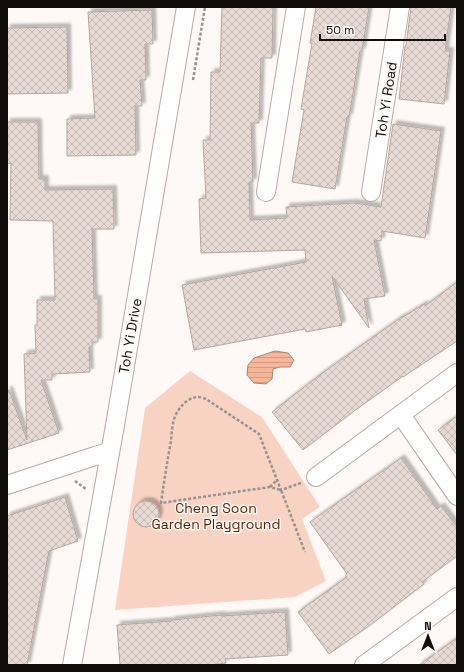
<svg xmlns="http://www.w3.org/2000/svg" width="464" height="672" viewBox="0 0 464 672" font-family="'Space Grotesk',sans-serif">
  <defs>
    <pattern id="water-rules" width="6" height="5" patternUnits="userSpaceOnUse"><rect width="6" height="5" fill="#f6b699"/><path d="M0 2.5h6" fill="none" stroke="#d29b82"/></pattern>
    <pattern id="building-cross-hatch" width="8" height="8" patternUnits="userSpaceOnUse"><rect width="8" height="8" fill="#e7d9d3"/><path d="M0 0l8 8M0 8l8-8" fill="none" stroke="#c5b9b4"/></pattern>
    <filter id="shadow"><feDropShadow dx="3.5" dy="-3.5" stdDeviation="1" flood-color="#0004"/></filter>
  </defs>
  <rect width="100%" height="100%" fill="#fef9f6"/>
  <path fill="#f8d3c3" d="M190,371l72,46 58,90 -18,12 24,62 -31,16 -180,13 30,-202z"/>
  <path fill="url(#water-rules)" stroke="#b1836e" d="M275,351l13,2 6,7 -4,7h-10l-7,2 -1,10 -6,5 -12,-1 -7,-8 1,-10 6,-7z"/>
  <g fill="url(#building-cross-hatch)" stroke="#b4a6a1" filter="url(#shadow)">
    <path d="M222,7h51l-1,51h-11l-2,65h-8l2,59h-4l1,38 37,-2 -1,-11 68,-4 27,4 12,-83 48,7 -16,107 -43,-7 -1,10 -7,-1 11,56 -21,3 5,29 -37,-52 10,49 -36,7 -1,-3 -111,21 -12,-65 124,-23 -1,-12 -104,3 -2,-54 7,-1 -3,-58h7l1,-68h9z"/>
    <path d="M316,7h53l-7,44h-2l-11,66h-2l-12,72 -43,-7 12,-72 -3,-1 11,-66h-2z"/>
    <path d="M411,7h40l-6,44h5l-6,53 -45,-5 6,-53h1z"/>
    <path d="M152,10l1,34h-8l1,36h-6l2,26h-7l1,49 -69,1v-37l28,-1 -7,-106z"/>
    <path d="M67,27l1,66 -61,1v-66z"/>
    <path d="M7,122h31l1,57h6v11l68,-1 1,40h-22l2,70h4v43h-6v5h-3l1,25 -38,2v6h-11l18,53 -52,17v-60h2l18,50 -3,-86 12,-1 -1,-28h2v-25h18l-2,-79 -43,-1 1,-57 -4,1z"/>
    <path d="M457,282v59l-54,36v-1l-49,35 -51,39 -31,-38 49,-38 82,-58v1l21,-13 1,2z"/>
    <path d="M457,416v39l-19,-25z"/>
    <path d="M401,458l36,51 4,-3 16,21v29l-35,26 2,2 -55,42 -40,28 -31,-42 49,-35 -2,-1 2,-2 -37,-52z"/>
    <path d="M65,497l13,44 -29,10 -22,114h-20v-149z"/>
    <circle cx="146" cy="514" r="13"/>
    <path d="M285,612l3,43 -63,4 1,4 -16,2h-90l-3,-40 55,-4v-1l49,-5v1z"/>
    <path d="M457,638v27h-38z"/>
  </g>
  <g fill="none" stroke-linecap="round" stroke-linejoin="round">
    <defs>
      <g id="street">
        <path d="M266,192l30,-185"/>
        <path d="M371,192l29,-185"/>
        <path d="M401,415l56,81"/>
        <path d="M316,477l141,-104"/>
        <path d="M7,485l88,-29 14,-4"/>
        <path d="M72,665l42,-234 72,-424"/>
        <path d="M364,665l93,-68"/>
      </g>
    </defs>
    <use href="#street" stroke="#b7aaa4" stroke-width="20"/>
    <g stroke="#96918f" stroke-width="2.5" stroke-dasharray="3 2" stroke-linecap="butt">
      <path d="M193,80l12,-73"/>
      <path d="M75,481l11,8"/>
      <path d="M301,483l-20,7 -22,-56 -53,-35c-2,-1 -6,-2 -8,-2 -8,0 -16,7 -20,14 -6,8 -6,20 -7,30 -4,21 -7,41 -10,62l109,-16 11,3 24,62"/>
      <path d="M270,487l7,-7"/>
    </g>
    <use href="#street" stroke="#fff" stroke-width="18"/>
  </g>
  <g text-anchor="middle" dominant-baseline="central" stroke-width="3" stroke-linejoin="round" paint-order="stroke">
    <g font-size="14" fill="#110d0b" stroke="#fef9f6">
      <text transform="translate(386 100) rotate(-81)">Toh Yi Road</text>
      <text transform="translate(130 336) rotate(-80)">Toh Yi Drive</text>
    </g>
    <g font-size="14" fill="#571f00" stroke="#fef9f6">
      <text x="216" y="508">Cheng Soon<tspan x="216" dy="16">Garden Playground</tspan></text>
    </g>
  </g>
  <rect width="464" height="672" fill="none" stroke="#110d0b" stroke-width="16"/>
  <g transform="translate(428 636)" stroke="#fef9f6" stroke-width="3" paint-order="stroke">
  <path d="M0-3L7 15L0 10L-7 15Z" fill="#110d0b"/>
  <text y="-6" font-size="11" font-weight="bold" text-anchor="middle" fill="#110d0b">N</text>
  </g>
  <path d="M320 34v6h125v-6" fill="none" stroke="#110d0b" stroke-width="2"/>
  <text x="326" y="34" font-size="12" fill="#110d0b" stroke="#fef9f6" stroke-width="3" paint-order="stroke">50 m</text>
</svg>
